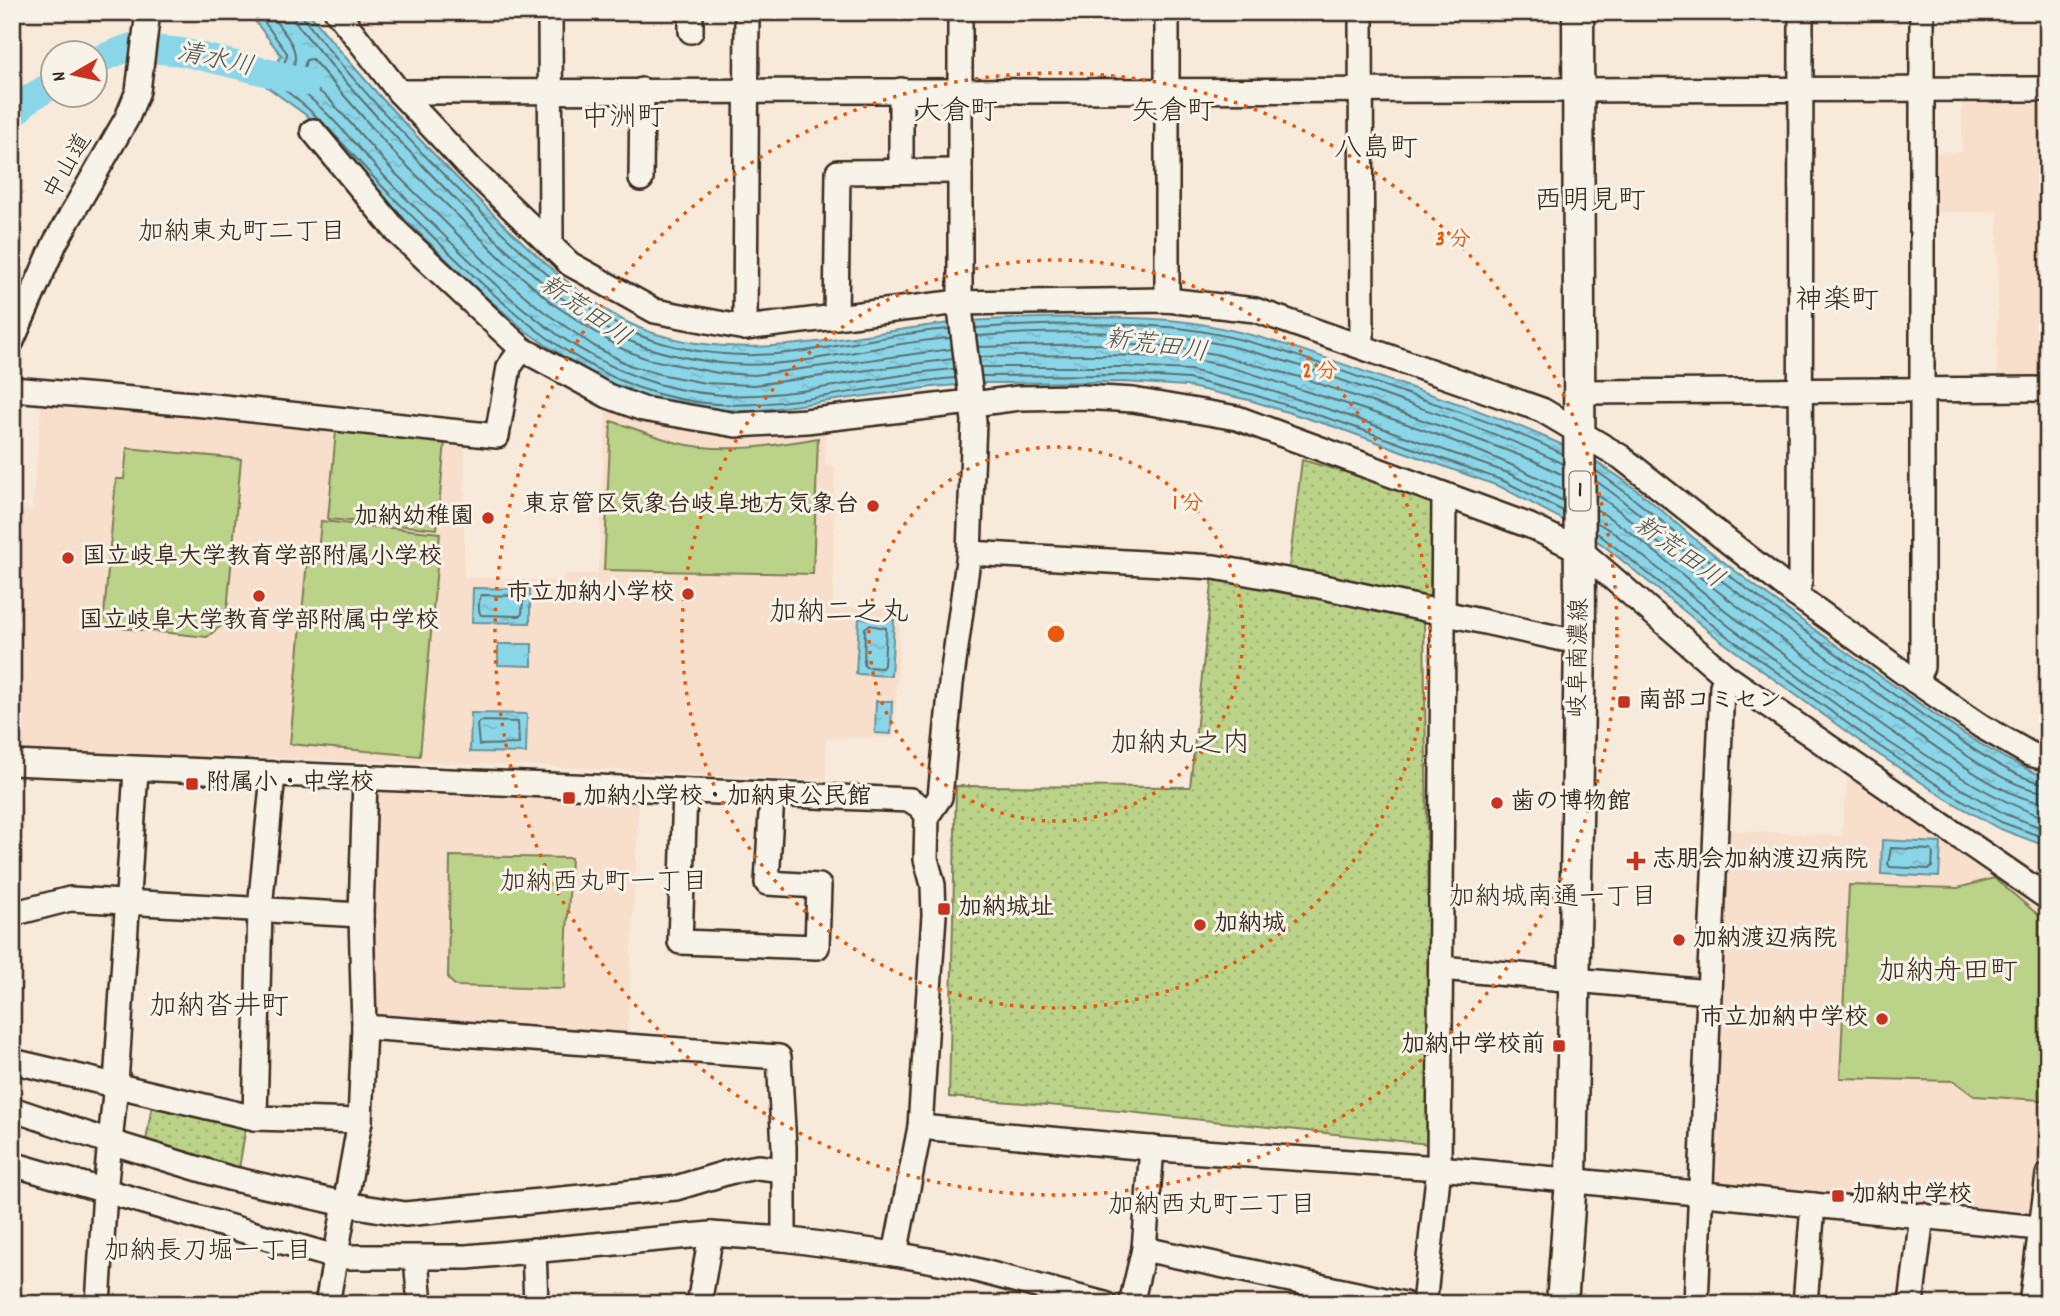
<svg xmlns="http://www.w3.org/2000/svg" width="2060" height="1316" viewBox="0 0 2060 1316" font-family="Dekko,'Klee One',sans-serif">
  <defs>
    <pattern id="grass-dots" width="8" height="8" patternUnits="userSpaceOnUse" patternTransform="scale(1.75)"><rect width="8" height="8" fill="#bbd289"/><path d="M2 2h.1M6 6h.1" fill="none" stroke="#a2b476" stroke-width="1.8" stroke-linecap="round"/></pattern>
    <pattern id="water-ripples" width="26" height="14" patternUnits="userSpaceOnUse" patternTransform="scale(1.75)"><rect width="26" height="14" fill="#8ad6e9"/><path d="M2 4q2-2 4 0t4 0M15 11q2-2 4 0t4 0" fill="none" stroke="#78b8c7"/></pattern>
  </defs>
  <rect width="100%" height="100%" fill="#f7eadb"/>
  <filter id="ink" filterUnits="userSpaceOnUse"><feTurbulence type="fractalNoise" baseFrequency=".0143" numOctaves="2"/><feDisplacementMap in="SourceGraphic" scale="14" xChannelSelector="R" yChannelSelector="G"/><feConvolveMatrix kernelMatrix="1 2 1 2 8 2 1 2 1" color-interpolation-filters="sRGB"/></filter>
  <g filter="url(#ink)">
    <g fill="#f7dfcb">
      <path d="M1962,99h86v285l-51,1 1,-173h-70v-59l34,-1z"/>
      <path d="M42,399l423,39 -1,139 98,4 1,-7h35l8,-164 54,17 53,8 55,1 58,-7 -1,35 10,2 -2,140 68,3 -7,129h-68v43l-288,-15 -526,-16v-36l9,-93 -9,-1v-112l20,2z"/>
      <path d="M1848,774l200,130v229l-10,77 -6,6 -323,-32 15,-354 117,6z"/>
      <path d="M372,790l267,11 -12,235 -253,-14 -6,-106z"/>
    </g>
    <g fill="url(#grass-dots)" stroke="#7b7e54" stroke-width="2">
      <path d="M1302,460l132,37 -4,102 -142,-24z"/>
      <path d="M1213,574l110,18 101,29 6,429 -2,94 -309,-33 -170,-14 7,-311 234,1z"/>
      <path d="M153,1099l94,21 -8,49 -93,-28z"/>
    </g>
    <g fill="#bbd289" stroke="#7b7e54" stroke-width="2">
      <path d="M611,421c23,7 45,16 67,22 46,11 95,3 140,-5l-5,136 -209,-4z"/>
      <path d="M336,431l109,10 -8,88 -109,-10z"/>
      <path d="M127,448l114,11 -15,163 -19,15 -104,-11 13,-147h8z"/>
      <path d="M321,521l119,12 -20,223 -130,-12 17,-184 6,1 1,-9h4z"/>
      <path d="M450,856l121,2 -7,131 -108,-3 -8,-7z"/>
      <path d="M1994,878l54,45v137l-6,40 -68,-4 -20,-15 -114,-3 9,-193 109,3z"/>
    </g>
    <g fill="url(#water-ripples)" stroke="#6a9198" stroke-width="2">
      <path d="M248,12h60c57,71 118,136 183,200 42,41 103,101 159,120 111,37 226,-7 338,-12 59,-3 121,-5 181,0 76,7 151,36 222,61 50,17 102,33 151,55 34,14 67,32 96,55 26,20 50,44 77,64 58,46 118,88 178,130 50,35 98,71 155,93v69l-50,-19 -53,-30 -73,-48 -152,-110 -117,-95 -45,-28 -57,-30 -163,-59 -89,-28 -63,-14 -61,-4 -143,1 -49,4 -179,24 -51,-2 -50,-9 -34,-11 -38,-20 -54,-37 -49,-42 -104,-101 -64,-71 -44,-32 6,-20 6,-4 3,-7z"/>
      <path d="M473,588l57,1v34l-58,-1z"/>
      <path d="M859,618l35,2 -3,56 -35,-2z"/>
      <path d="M498,644h34v22l-34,-1z"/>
      <path d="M876,701h16l-1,33 -16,-1z"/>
      <path d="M471,713l56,1 -1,39 -56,-1z"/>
      <path d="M1882,840l59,3 -2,34 -58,-3z"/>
    </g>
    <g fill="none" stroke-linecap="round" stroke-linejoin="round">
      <g stroke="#5b6f6f" stroke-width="2">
        <path d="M257,12l30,41c0,13 -13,18 -11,31 41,27 68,62 102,98 13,14 27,27 41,41 96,94 191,191 337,181 67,-4 133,-21 199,-26"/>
        <path d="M268,12c15,20 41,42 18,65l1,4c39,25 66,62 98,96 13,14 27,27 41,41 95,93 184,184 329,177 67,-3 132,-21 199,-26"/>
        <path d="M294,12l1,9 5,7c55,67 114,130 175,191 45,44 91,90 148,119 29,14 65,21 97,25 71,9 157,-20 230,-25"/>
        <path d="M303,12l1,7c51,66 109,126 168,184 47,46 95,96 155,127 26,13 67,22 97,24 75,7 150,-20 225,-25"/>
        <path d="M976,328c63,-4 128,-6 192,-1 74,6 155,38 225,62 57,20 116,38 170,65"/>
        <path d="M977,336c62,-4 129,-6 191,0 76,7 150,36 221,61 58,20 118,39 174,67"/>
        <path d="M978,347l113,-3 76,2 48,8 88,24 168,59 61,23 31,15"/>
        <path d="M952,349l-197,26 -37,-2 -71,-14 -29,-12 -65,-43 -48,-42 -107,-105 -86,-98 -6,1 -4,18 27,21 64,72 102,100 48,40 51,35 35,19 30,9 46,9 48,2 200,-26"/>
        <path d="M979,357c69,-2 139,-4 208,2 39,4 80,20 118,32 88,27 176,56 258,99"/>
        <path d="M981,367h145l64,3 63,15 90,29 165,59 55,28"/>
        <path d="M982,376l144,-1 62,4 63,15 89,28 164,59 59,30"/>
        <path d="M1596,471c40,27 75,59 112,88 70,55 143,105 215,156 32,21 88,65 125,69"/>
        <path d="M1596,481c39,27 72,58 109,87 69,53 141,103 212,153 32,22 93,70 131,71"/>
        <path d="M1596,494c36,24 66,54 100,80 70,56 143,106 217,157 32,22 95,71 135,72"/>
        <path d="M1596,509c50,31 93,73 139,109 33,26 69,50 103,75 66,48 133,98 210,126"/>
        <path d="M1596,522l17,10 117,95 151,110 72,47 52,30 43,16"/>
        <path d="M1596,532l128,102 152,110 72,48 53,30 47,17"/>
        <path d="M482,595l39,1 2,3 -1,15 -3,2 -38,-1c-3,-4 -3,-16 1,-20z"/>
        <path d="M869,625l17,3 -2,37 -2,3 -16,-1 -2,-2 1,-37z"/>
        <path d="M480,721l38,1 1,22 -40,1 -2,-21z"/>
        <path d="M1891,848l40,2 2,3 -1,14 -3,2 -39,-2 -2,-3z"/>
      </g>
      <g stroke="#8ad6e9" stroke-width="28">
        <path d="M94,61l37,-14 51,5 125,30"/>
        <path d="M12,116l15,-16 25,-15"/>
      </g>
      <defs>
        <g id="minor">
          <path d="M337,12l62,80 73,78 98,94 85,47 90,17 206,-25 216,-3 88,10 287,100 79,47 175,138 119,86 66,45 49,28 18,5"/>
          <path d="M550,12l1,233"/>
          <path d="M691,12v19"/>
          <path d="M1167,12v288"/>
          <path d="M1361,12l1,334"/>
          <path d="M399,92l1649,-3"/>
          <path d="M313,131l85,102 124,116"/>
          <path d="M901,171v-81"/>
          <path d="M641,179l1,-89"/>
          <path d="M836,317l2,-145 122,-1"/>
          <path d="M745,328l2,-316"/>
          <path d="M12,341l43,-98 72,-125 11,-27 10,-79"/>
          <path d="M12,389l193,16 292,31 12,-69 13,-18 86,47 35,13 93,16 70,-4 156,-18 11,1 46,-6 63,-1 51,3 104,18 293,108 50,24 146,126 322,222"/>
          <path d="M1580,392l468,-3"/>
          <path d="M969,553l245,14 105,19 244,53 17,1"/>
          <path d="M1796,595l4,-12 1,-571"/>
          <path d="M1915,681l7,-14v-655"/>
          <path d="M12,763l898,37 11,7 6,9 -1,43 7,26 1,30 -14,212 -25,127"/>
          <path d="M685,791l-5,151 137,5 2,-61 -52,-3 5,-88"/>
          <path d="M927,816l13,-19 11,-113 18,-131 5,-132 -14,-112v-297"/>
          <path d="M12,914l58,-15 291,16"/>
          <path d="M1441,968l268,24"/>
          <path d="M364,1027l415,30 5,90v92"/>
          <path d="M12,1061l243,57 105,3"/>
          <path d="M12,1109l98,33 119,36 116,26 60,10 271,-26 53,-16 29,-5 26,3"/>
          <path d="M255,1118l5,-210 13,-133"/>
          <path d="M920,1127l240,22 279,19 148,14 461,47"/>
          <path d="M12,1164l323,93h132l244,-23 73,5 111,15 66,12 144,38"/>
          <path d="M1144,1249l260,55"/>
          <path d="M534,1250l2,54"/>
          <path d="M416,1259l4,45"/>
          <path d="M98,1304l7,-113 11,-107 20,-314"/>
          <path d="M327,1304l33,-183 4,-94 -3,-112 4,-137"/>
          <path d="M699,1304l12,-70"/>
          <path d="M1131,1304l13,-55 8,-101"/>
          <path d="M1424,1304l15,-136 5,-673"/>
          <path d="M1696,1304l26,-618 4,-10"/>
          <path d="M1805,1304l8,-99"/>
          <path d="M1911,1304l11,-89"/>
          <path d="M2031,1304l17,-129"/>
        </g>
        <path id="major" d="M1562,1304l9,-124 9,-540 -2,-628"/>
      </defs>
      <use href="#minor" stroke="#3b2a1e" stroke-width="28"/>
      <use href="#major" stroke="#3b2a1e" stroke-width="35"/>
      <use href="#minor" stroke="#f7f3e8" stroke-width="23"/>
      <use href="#major" stroke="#f7f3e8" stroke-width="30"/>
    </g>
  </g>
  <g fill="none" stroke="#e8590c" stroke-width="3.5" stroke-dasharray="3.5 7">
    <circle cx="1056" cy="634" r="187"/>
    <circle cx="1056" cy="634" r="374"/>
    <circle cx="1056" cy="634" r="561"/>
  </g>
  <g fill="#c8321e" stroke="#f7f3e8" stroke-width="2.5">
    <circle cx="873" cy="506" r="7"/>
    <circle cx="488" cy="518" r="7"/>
    <circle cx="68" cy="558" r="7"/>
    <circle cx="688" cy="594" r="7"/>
    <circle cx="259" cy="596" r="7"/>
    <rect x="1617" y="695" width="14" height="14" rx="3.5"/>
    <rect x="185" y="777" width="14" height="14" rx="3.5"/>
    <rect x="562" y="791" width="14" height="14" rx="3.5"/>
    <circle cx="1497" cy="803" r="7"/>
    <path d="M1632.5 850.5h7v7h7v7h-7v7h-7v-7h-7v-7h7z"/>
    <rect x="937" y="902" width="14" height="14" rx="3.5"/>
    <circle cx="1200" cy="925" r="7"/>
    <circle cx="1679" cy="940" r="7"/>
    <circle cx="1882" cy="1019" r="7"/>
    <rect x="1552" y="1039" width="14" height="14" rx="3.5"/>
    <rect x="1831" y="1189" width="14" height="14" rx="3.5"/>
  </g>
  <g text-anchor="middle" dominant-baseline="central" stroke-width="6" stroke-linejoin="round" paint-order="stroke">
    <rect fill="#f7f3e8" stroke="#73665b" stroke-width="2" x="1569.5" y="471.5" width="21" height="39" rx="5"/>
    <g font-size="23" font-weight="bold" fill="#3b2a1e">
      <text x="1580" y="491">1</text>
    </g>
    <g font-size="24" fill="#3b2a1e" stroke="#f7f3e8">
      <text transform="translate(69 167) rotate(-60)">中山道</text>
      <text transform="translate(1580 658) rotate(-89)">岐阜南濃線</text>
    </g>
    <g font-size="24" font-weight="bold" fill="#3b2a1e" stroke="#f7f3e8" text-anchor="start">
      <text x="859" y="506" text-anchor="end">東京管区気象台岐阜地方気象台</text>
      <text x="474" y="518" text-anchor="end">加納幼稚園</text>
      <text x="82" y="558">国立岐阜大学教育学部附属小学校</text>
      <text x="674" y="594" text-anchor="end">市立加納小学校</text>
      <text x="259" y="622" text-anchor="middle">国立岐阜大学教育学部附属中学校</text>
      <text x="1638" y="702">南部コミセン</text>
      <text x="206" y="784">附属小・中学校</text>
      <text x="583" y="798">加納小学校・加納東公民館</text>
      <text x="1511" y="803">歯の博物館</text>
      <text x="1652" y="861">志朋会加納渡辺病院</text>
      <text x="958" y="909">加納城址</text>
      <text x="1214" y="925">加納城</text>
      <text x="1693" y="940">加納渡辺病院</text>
      <text x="1868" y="1019" text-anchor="end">市立加納中学校</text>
      <text x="1545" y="1046" text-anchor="end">加納中学校前</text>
      <text x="1852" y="1196">加納中学校</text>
    </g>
    <g font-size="26" font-style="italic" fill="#4f5551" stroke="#f7f3e8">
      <text transform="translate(215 61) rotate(12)">清水川</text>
      <text transform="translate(584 312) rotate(35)">新荒田川</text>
      <text transform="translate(1156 347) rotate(8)">新荒田川</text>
      <text transform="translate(1678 553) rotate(36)">新荒田川</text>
    </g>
    <g font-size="26" fill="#3b2a1e" stroke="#f7f3e8">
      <text x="242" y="233">加納東丸町二丁目</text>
      <text x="604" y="883">加納西丸町一丁目</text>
      <text x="1553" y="898">加納城南通一丁目</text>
      <text x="1212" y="1206">加納西丸町二丁目</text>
      <text x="208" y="1252">加納長刀堀一丁目</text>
    </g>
    <g font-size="28" fill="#3b2a1e" stroke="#f7f3e8">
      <text x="956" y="114">大倉町</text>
      <text x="1173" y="114">矢倉町</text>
      <text x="623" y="120">中洲町</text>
      <text x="1376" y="151">八島町</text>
      <text x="1590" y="203">西明見町</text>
      <text x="1837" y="303">神楽町</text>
      <text x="839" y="615">加納二之丸</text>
      <text x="1180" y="746">加納丸之内</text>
      <text x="1948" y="974">加納舟田町</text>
      <text x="219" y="1009">加納沓井町</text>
    </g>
  </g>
  <circle cx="1056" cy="634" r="10" fill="#e8590c" stroke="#f7f3e8" stroke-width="3.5"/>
  <g font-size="21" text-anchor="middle" font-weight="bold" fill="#e8590c" stroke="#f7f3e8" stroke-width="6" stroke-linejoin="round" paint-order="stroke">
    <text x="1453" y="245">3 分</text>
    <text x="1320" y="377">2 分</text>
    <text x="1188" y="509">1 分</text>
  </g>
  <rect width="2060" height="1316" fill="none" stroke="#f7f3e8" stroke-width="42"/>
  <rect x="21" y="21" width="2018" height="1274" fill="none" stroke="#3b2a1e" stroke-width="2.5" filter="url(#ink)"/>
  <g transform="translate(74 74) rotate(261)"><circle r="33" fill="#f7f3e8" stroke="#aca397" stroke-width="2"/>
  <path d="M0-5L12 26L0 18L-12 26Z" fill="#c8321e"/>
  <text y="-10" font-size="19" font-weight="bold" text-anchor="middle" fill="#3b2a1e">N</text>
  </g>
</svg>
